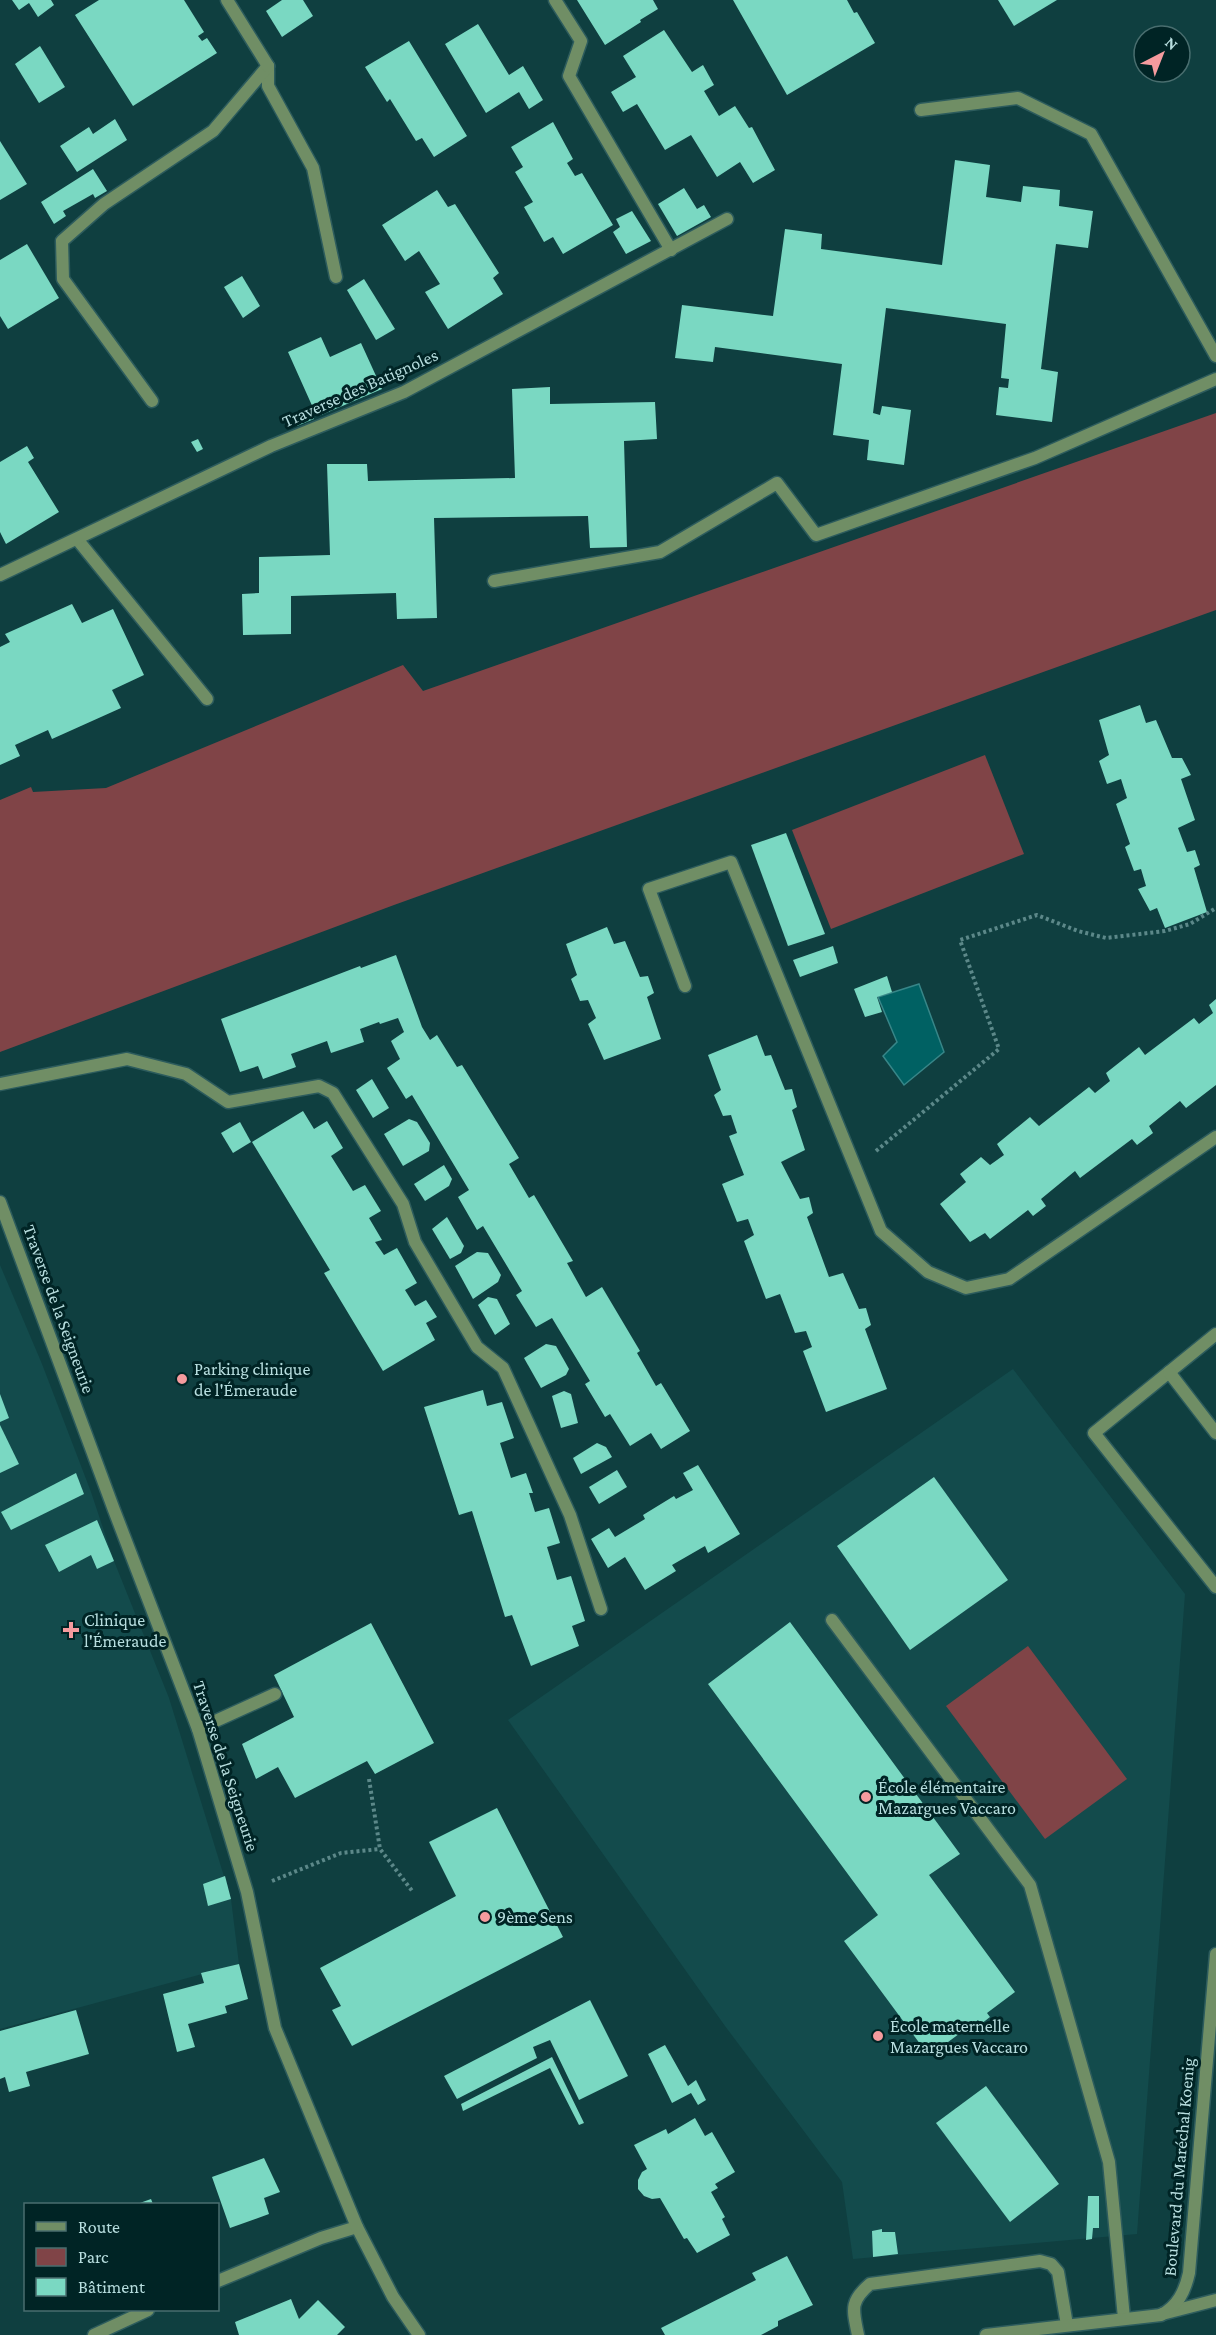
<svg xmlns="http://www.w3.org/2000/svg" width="1216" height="2335" viewBox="0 0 1216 2335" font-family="'Crimson Pro',serif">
  <rect width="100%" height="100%" fill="#0f3f40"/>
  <g fill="#134b4c">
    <path d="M0,1265l42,99 49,128 23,69 55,137 62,201 8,65 -239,65z"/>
    <path d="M1013,1369l172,225 -48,640 -284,25 -11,-77 -117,-156 -217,-306z"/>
  </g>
  <g fill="#804447">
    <path d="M1216,413v197l-822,295 -394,147v-252l31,-13 2,5 73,-4 297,-123 20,26z"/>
    <path d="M985,755l39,99 -193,75 -39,-99z"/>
    <path d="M1028,1646l99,133 -82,60 -99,-133z"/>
  </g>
  <path fill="#006163" stroke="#378688" stroke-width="1.5" d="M919,984l25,68 -40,33 -21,-29 14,-14 -19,-45z"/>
  <g fill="#7ad8c2">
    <path d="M12,0h39l3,5 -16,12 -9,-14 -10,7z"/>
    <path d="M99,0h85l20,32 -6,4 4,5 5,-3 10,15 -84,53 -58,-91z"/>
    <path d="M282,0h21l10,16 -31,21 -16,-26z"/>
    <path d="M577,0h76l5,9 -18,11 1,2 -36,23z"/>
    <path d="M733,0h114l7,13 3,-1 18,31 -88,52z"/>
    <path d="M998,0h59l-43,26z"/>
    <path d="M478,24l31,51 14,-9 20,34 -14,9 -10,-17 -33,21 -41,-69z"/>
    <path d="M664,30l28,42 11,-7 11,20 -10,6 15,25 16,-10 14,22 3,-1 23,43 -22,13 -13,-21 -23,15 -26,-42 -26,15 -28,-46 -14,8 -12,-20 25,-15 -13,-21z"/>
    <path d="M409,41l58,95 -33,21 -12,-19 -6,3 -26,-42 -3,3 -22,-35z"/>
    <path d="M40,46l25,41 -26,16 -24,-39z"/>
    <path d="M115,119l12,21 -50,32 -17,-26 29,-19 4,7z"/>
    <path d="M553,122l20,37 -6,4 8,13 7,-3 31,52 -50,29 -10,-17 -9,5 -20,-35 9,-5 -18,-30 8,-5 -12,-20z"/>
    <path d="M0,141l27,43 -27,16z"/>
    <path d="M955,160l35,5 -4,32 35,5 2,-16 37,4 -1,16 34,5 -5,37 -32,-4 -15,125 17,3 -6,50 -56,-7 3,-28 9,1 1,-9 -8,-1 5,-54 -120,-16 -13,105 7,2 2,-9 29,4 -7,55 -37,-5 2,-20 -36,-5 9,-71 -127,-17 -2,15 -38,-4 7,-53 91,11 12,-87 37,5 -1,15 121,16z"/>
    <path d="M93,169l14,22 -12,7 -2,-4 -30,17 3,5 -12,8 -13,-22z"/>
    <path d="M684,188l13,21 7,-4 7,12 -34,19 -19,-32z"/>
    <path d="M437,190l11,17 7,-3 44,69 -6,5 10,16 -55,35 -23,-37 15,-8 -21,-33 -14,10 -23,-36z"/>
    <path d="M632,211l19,30 -25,13 -13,-22 7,-5 -4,-8z"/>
    <path d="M27,244l32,54 -51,31 -8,-13v-56z"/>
    <path d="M242,276l18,30 -17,12 -19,-31z"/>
    <path d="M364,279l31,50 -19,11 -29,-50z"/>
    <path d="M321,337l9,20 31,-14 21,46 -63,27 -3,-8 -2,2 -26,-58z"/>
    <path d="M550,387v17l105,-2 2,37 -33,2 3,106 -37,1 -2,-32 -154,2 3,100 -40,1 -1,-26 -105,3v38l-48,1 -1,-41 17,-1v-36l71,-2 -3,-91h40l1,17 147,-3 -3,-89z"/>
    <path d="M310,410l4,9 -17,7 -4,-8z"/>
    <path d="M198,439l5,10 -6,3 -6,-10z"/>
    <path d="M27,446l7,12 -6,4 31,50 -53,32 -6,-12v-70z"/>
    <path d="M72,604l10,19 31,-14 31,66 -32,15 9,18 -69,31 -4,-9 -33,15 5,11 -20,9v-118l10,-5 -5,-8z"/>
    <path d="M1140,705l6,18 10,-3 16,38h10l9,17 -10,4 14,41 -17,8 9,24 8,-2 5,15 -6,3 13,44 -42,16 -8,-20 -7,3 -12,-22 8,-3 -5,-17 -7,2 -9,-24 5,-3 -14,-40 11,-6 -6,-19 -14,5 -8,-23 10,-6 -10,-35z"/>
    <path d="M786,833l39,101 -37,12 -37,-101z"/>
    <path d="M607,927l7,17 11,-3 15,36 8,-1 6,17 -7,4 14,42 -57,21 -16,-36 8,-6 -8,-18 -8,1 -9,-22 6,-4 -11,-31z"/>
    <path d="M833,946l5,17 -38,14 -7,-17z"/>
    <path d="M396,955l26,72 8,13 7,-5 20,32 5,-2 57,93 -10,6 20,34 5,-3 39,66 -6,2 19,34 16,-10 38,64 -3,2 19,33 5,-3 29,48 -29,18 -10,-16 -21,13 -20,-32 -5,3 -20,-33 5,-3 -38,-63 -16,9 -20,-32 6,-4 -39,-65 -6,4 -19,-33 11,-7 -57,-95 -6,4 -19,-31 13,-9 -9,-18 13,-9 -6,-14 -18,6 -1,-2 -19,7 4,13 -33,11 -4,-12 -36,13 5,13 -33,12 -5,-13 -18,6 -19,-53 139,-53 1,2z"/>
    <path d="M887,976l5,16 -15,5 5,15 -17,5 -11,-28z"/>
    <path d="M1216,999v86l-30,23 -6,-7 -31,25 4,7 -16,12 -5,-6 -52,39 -5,-7 -34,28 5,7 -13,10 -5,-6 -38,29 -5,-6 -15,9 -30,-38 26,-22 -6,-8 21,-17 9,8 14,-10 -7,-11 33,-27 9,9 50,-39 6,6 15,-12 -4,-8 33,-26 6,8 49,-37 5,6 14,-11 -4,-8z"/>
    <path d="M757,1035l8,21 6,-1 14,35 7,-1 5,18 -5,3 13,40 -24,12 19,37 9,-2 4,16 -6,4 22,60 14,-4 16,36 7,-1 5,17 -6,4 22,60 -61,23 -23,-61 9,-4 -6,-16 -11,2 -15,-39 -14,5 -22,-58 10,-6 -6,-16 -11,3 -15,-38 22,-9 -15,-39 8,-3 -6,-18 -8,1 -9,-21 7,-5 -13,-35z"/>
    <path d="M372,1079l17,29 -16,10 -17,-28z"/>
    <path d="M303,1111l11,18 13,-8 16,27 -12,8 22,35 12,-6 16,26 -12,7 13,22 -7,2 9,13 13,-7 20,35 -12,7 10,16 11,-6 11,17 -11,6 9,17 -52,31 -59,-98 6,-3 -78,-128z"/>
    <path d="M409,1119l8,3 13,21 -1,8 -26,15 -19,-32z"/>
    <path d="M240,1122l11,20 -18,11 -12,-20z"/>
    <path d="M444,1165l8,14 -3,7 -24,15 -11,-17z"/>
    <path d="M447,1217l17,29 -3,7 -11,6 -18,-30z"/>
    <path d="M477,1252l11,1 13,22 -3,7 -25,17 -18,-33z"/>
    <path d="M488,1297l9,2 13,25 -15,11 -17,-30z"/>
    <path d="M546,1344l10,2 13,23 -3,6 -25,13 -17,-30z"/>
    <path d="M483,1390l4,16 15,-4 12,36 -14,5 11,35 15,-5 7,20h-4l6,19 14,-4 11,35 -13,4 10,33 14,-4 14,45 -13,5 7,20 -48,20 -19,-51 -7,2 -33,-106 -13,4 -35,-108z"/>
    <path d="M564,1391l7,3 7,29 -17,5 -9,-32z"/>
    <path d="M0,1394l9,24 -9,4z"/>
    <path d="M0,1425l19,39 -19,9z"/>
    <path d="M597,1443l9,4 6,10 -31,17 -8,-16z"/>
    <path d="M698,1465l42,69 -32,19 -3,-7 -33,19 4,6 -31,19 -20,-33 -17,11 -17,-29 18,-11 6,9 30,-18 -2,-4 31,-19 2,3 17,-9 -10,-17z"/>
    <path d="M617,1470l10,17 -28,17 -10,-17z"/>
    <path d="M76,1473l8,21 -73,36 -10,-18z"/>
    <path d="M934,1477l74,103 -98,70 -73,-104z"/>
    <path d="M97,1520l17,41 -17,8 -6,-14 -32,17 -14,-27z"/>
    <path d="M790,1622l170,232 -31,21 86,117 -28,21 3,4 -9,7 -3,-4 -49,36 -85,-115 34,-26 -170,-231z"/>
    <path d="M371,1623l63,120 -59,31 -8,-13 -72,37 -17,-31 -22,12 -14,-35 52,-27 -20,-42z"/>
    <path d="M497,1808l66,129 -211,109 -20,-36 9,-4 -21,-38 136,-72 -27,-54z"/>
    <path d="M225,1876l6,23 -23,7 -5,-22z"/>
    <path d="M239,1964l9,35 -23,7 2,7 -39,11 7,23 -18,5 -14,-58 41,-11 -3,-10z"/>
    <path d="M590,2000l38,76 -49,24 -29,-60 -17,7 4,11 -80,41 -13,-23z"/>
    <path d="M76,2010l13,44 -63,18 4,14 -21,6 -4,-15 -5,2v-48z"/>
    <path d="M665,2045l23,41 8,-6 10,20 -8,5 -7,-12 -19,10 -24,-49z"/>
    <path d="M552,2057l32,66 -5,2 -29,-57 -87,43 -2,-7z"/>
    <path d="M986,2086l73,98 -49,38 -74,-99z"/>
    <path d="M695,2118l10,18 7,-4 23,40 -20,12 3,4 -7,4 14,25 -3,2 8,16 -33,18 -10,-15 -3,1 -24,-41 -8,1 -8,-3 -6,-7v-9l4,-8 5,-3 -13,-24 32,-16 2,5z"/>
    <path d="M264,2158l16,34 -16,6 5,16 -39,14 -18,-51z"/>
    <path d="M1088,2196h11v32h-6l-1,11 -6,1z"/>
    <path d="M151,2199l2,5h-16z"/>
    <path d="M882,2229v3h13l3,22 -25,3 -1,-26z"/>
    <path d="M787,2256l26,49 -35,16v5l-17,9h-96l-4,-7 95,-48 -4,-7z"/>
    <path d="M291,2299l8,20 19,-19 27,27 -8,8h-98l-4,-13z"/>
  </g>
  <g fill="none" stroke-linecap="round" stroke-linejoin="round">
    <defs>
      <g id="lane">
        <path d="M555,0l26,41 -12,35 102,174"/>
        <path d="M268,66v20l45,82 23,109"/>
        <path d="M921,110l97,-12 73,36 125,222"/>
        <path d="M152,401l-89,-122 -1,-38 42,-37 109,-73 55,-65"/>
        <path d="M77,539l130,160"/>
        <path d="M494,581l166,-29 117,-69 39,52 219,-77 181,-79"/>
        <path d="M685,986l-36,-97 82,-27 150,369 47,41 38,16 43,-9 207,-142"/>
        <path d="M0,1084l127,-25 59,15 42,28 91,-16 14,7 70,111 12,38 62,105 26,21 67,147 31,94"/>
        <path d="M1216,1334l-122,99 122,154"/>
        <path d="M1169,1372l47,61"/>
        <path d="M832,1620l198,265 79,277 15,156"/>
        <path d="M198,1729l77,-35"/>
        <path d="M218,2281l103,-43 36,-11"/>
        <path d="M1162,2314l54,-14"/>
        <path d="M94,2335l54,-25"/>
      </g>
      <g id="street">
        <path d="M227,0l41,66"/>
        <path d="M0,575l271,-129 133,-54 323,-173"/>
        <path d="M0,1202l114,308 84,219 49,163 28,136 82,199 36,70 26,38"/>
        <path d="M858,2335c-5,-25 -9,-33 12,-51l170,-23 11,3 7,8 9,53"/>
        <path d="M986,2335l175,-20c17,-9 24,-24 28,-42l27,-319"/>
      </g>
    </defs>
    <use href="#lane" stroke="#2d5c5d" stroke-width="15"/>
    <use href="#street" stroke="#2d5c5d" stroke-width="15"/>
    <g stroke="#5c8889" stroke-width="4" stroke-dasharray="3 3" stroke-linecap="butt">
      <path d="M876,1151l123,-102 -39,-109 77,-25 41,16 28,7 59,-7 25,-7 26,-16"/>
      <path d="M369,1779l11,70 33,43"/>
      <path d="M272,1881l69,-28 39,-4"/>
    </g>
    <use href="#lane" stroke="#708e65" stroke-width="12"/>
    <use href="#street" stroke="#708e65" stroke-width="12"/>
  </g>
  <g fill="#f59b9e" stroke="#002425" stroke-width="2">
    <circle cx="182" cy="1379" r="6"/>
    <path d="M68 1621h6v6h6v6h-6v6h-6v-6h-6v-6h6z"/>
    <circle cx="866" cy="1797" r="6"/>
    <circle cx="485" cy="1917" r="6"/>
    <circle cx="878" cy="2036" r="6"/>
  </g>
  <g text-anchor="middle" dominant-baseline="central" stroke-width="6" stroke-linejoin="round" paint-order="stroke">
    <g font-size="18" fill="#b7dedf" stroke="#002425">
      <text transform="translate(360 388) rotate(-24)">Traverse des Batignoles</text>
      <text transform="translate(59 1309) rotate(70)">Traverse de la Seigneurie</text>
      <text transform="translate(226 1766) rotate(72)">Traverse de la Seigneurie</text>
      <text transform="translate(1179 2167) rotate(-85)">Boulevard du Maréchal Koenig</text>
    </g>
    <g font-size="18" fill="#b7dedf" stroke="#002425" text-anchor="start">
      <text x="194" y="1369">Parking clinique<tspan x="194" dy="21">de l'Émeraude</tspan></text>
      <text x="84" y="1620">Clinique<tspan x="84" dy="21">l'Émeraude</tspan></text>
      <text x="878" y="1787">École élémentaire<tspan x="878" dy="21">Mazargues Vaccaro</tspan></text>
      <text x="497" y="1917">9ème Sens</text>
      <text x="890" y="2026">École maternelle<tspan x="890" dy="21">Mazargues Vaccaro</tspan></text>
    </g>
  </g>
  <rect x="24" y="2203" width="195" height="108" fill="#002425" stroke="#496e6f" stroke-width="1.5"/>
  <rect x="36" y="2222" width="30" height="9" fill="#708e65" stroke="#496e6f" stroke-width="1.5"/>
  <text x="78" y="2233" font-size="18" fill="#b7dedf">Route</text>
  <rect x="36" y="2248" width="30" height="18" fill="#804447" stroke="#496e6f" stroke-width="1.5"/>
  <text x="78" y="2263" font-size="18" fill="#b7dedf">Parc</text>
  <rect x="36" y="2278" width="30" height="18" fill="#7ad8c2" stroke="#496e6f" stroke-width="1.5"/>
  <text x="78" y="2293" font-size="18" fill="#b7dedf">Bâtiment</text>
  <g transform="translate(1162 54) rotate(42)"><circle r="28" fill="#002425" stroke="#496e6f" stroke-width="1.5"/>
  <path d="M0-4.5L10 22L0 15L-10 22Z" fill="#f59b9e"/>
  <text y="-9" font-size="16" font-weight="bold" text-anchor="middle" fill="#b7dedf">N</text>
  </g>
</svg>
